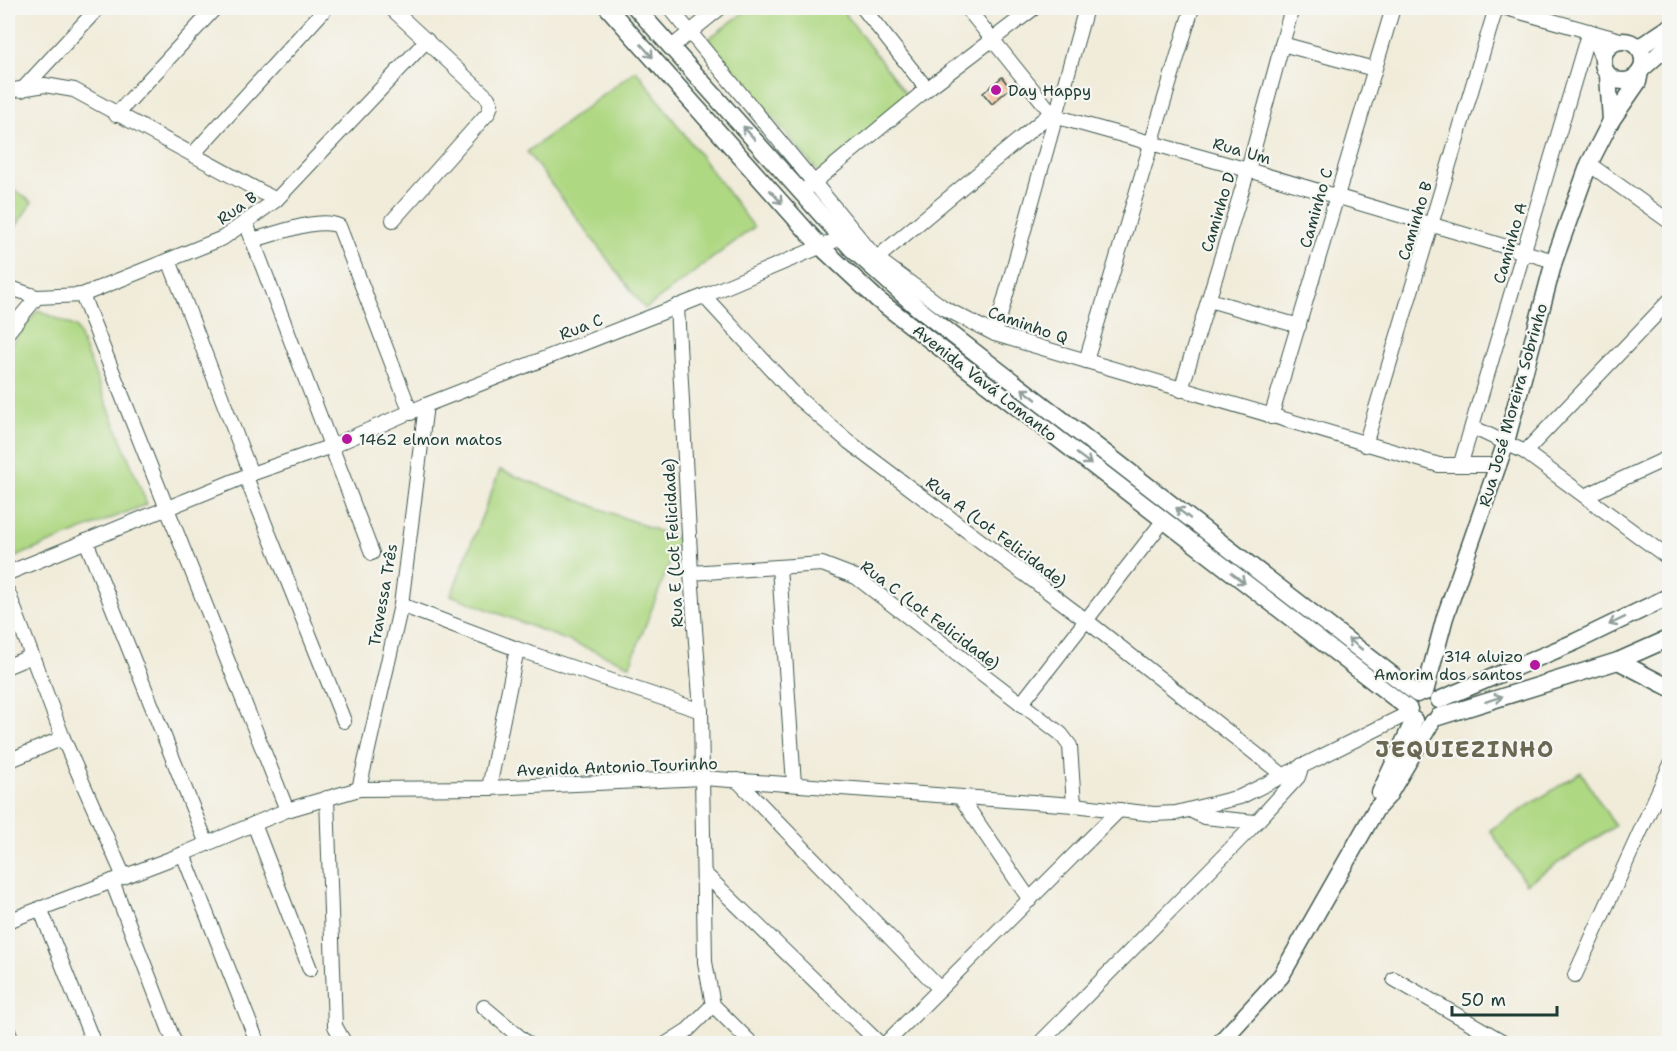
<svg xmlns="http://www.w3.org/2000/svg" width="1677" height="1051" viewBox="0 0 1677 1051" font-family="'Shantell Sans',sans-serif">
  <rect width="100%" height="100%" fill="#f6f6f2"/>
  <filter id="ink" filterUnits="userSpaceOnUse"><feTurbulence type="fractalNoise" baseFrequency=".0167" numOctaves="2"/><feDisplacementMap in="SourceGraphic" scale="12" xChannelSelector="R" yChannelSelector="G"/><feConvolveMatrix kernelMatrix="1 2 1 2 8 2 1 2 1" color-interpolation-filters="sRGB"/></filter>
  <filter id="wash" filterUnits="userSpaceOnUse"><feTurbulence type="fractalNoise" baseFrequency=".008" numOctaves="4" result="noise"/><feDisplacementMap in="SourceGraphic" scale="24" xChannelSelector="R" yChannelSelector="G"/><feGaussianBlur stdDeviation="1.35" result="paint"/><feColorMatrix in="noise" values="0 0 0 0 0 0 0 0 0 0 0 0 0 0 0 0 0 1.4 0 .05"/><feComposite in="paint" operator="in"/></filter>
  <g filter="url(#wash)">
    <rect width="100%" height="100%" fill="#f1ecda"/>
    <g fill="#afd883" stroke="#678a5c" stroke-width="1.5">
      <path d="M750,8h91l68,90 -90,75 -111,-134z"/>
      <path d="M636,70l118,157 -109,82 -118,-157z"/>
      <path d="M8,186l24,16 -24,37z"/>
      <path d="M38,310l38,17 71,177 -139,56v-212z"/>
      <path d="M500,470l179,69 -49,126 -179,-70z"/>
      <path d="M1581,772l34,54 -89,58 -36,-54z"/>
    </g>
    <g id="blocks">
      <path fill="#f4b48a" d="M1002,77l8,11 -18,16 -9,-11z"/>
    </g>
  </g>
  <g filter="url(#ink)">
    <use href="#blocks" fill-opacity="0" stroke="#3e574d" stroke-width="1.5"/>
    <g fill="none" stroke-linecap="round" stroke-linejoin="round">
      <defs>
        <g id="minor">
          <path d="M391,8l97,90 3,7 -3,8 -95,107"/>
          <path d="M670,8l206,250 68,50 51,26 444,131h60"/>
          <path d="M863,8l64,81"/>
          <path d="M967,8l87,108 194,54 306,91"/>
          <path d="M1506,8l114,32"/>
          <path d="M1591,32l11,27"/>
          <path d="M1282,44l92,25"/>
          <path d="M673,46l47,-38"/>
          <path d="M22,90l76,-82"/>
          <path d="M8,91l37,-6 29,5 202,110"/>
          <path d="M116,115l99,-107"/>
          <path d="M194,153l132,-145"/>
          <path d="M1589,164l81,58"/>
          <path d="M806,189l121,-100 107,-81"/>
          <path d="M246,223l126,330"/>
          <path d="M252,240c23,-5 66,-24 87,-14l72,187"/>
          <path d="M169,260l82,214"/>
          <path d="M871,263l180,-150"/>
          <path d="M8,287l29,10 45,-2 141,-57 53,-38 151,-160"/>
          <path d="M82,295l205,515"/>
          <path d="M704,296l94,102 51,44 238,179 197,155"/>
          <path d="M1209,300l90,26"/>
          <path d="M677,306l14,267 10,138 4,251 8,43 39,39"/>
          <path d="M8,332l29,-35"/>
          <path d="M995,334l91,-326"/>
          <path d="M1086,361l106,-353"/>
          <path d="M1181,390l67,-220 44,-162"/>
          <path d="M1271,417l122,-409"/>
          <path d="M1472,427l53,25 145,107"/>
          <path d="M1365,445l131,-437"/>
          <path d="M1525,452l145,-152"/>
          <path d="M1461,463l128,-432"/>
          <path d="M246,477l98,244"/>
          <path d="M1585,496l85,-39"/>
          <path d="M86,541l121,303"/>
          <path d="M779,567l15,217"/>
          <path d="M8,573l243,-99 81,-28 94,-41 278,-109 137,-58"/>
          <path d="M691,573l131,-9 34,13 205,157 9,12 4,59"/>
          <path d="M8,592l55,146 61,139"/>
          <path d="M401,605l116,44 184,62"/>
          <path d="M8,666l24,-10"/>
          <path d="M1021,704l143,-184"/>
          <path d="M8,761l55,-23"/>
          <path d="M737,780l203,209"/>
          <path d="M489,788l28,-139"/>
          <path d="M359,789l42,-184 25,-200"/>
          <path d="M327,798l8,228 10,18"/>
          <path d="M961,798l69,102"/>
          <path d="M1190,810l14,7 51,5"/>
          <path d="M254,824l56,145"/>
          <path d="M183,854l75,190"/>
          <path d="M704,873l176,171"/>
          <path d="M112,881l63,163"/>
          <path d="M40,908l54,136"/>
          <path d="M8,921l175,-67 104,-44 72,-21 130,-1 214,-10 371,27 80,9 22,-1 64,-16 169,-84"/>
          <path d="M1575,975l95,-209"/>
          <path d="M1394,979l113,65"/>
          <path d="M484,1007l44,37"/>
          <path d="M8,1031l5,13"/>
          <path d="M666,1044l22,-14 25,-25"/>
          <path d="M885,1044l234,-234"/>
          <path d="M1039,1044l211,-215 48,-52 4,-12"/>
        </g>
        <g id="tertiary">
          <path d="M608,8l212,238 58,54 531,409"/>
          <path d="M636,8l215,240 68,61 498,385"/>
          <circle cx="1623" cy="61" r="20"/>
          <path d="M1638,48l32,-21"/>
          <path d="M1642,69l28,-25"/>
          <path d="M1608,75l3,46"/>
          <path d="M1618,661l52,27"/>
          <path d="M1425,692l20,-75 61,-175 48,-181 35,-97 22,-43 27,-39 2,-10"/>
          <path d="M1439,700l136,-58 95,-46"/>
          <path d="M1438,717l180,-56 52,-23"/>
          <path d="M1380,793l34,-73"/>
          <path d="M1219,1044l62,-68 95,-167 12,-13 43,-73"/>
        </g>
      </defs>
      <use href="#minor" stroke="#3e574d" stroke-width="16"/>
      <use href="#tertiary" stroke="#3e574d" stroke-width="19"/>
      <use href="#minor" stroke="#fff" stroke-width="14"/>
      <use href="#tertiary" stroke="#fff" stroke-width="16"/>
    </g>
    <defs><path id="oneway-shaft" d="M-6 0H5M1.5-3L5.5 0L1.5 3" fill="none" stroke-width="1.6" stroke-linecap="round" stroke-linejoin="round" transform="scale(1.5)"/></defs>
    <g stroke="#8f9e9a">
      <use href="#oneway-shaft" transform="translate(647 51) rotate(48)"/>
      <use href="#oneway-shaft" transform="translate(749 133) rotate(-131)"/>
      <use href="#oneway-shaft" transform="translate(776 197) rotate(48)"/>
      <use href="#oneway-shaft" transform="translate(1029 394) rotate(-142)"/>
      <use href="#oneway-shaft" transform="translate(1084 459) rotate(37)"/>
      <use href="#oneway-shaft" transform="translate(1183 513) rotate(-142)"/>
      <use href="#oneway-shaft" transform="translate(1238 578) rotate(38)"/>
      <use href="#oneway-shaft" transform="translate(1617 621) rotate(154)"/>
      <use href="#oneway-shaft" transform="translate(1355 644) rotate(-142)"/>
      <use href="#oneway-shaft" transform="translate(1494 699) rotate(-18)"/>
    </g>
  </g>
  <g fill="#b5179e" stroke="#f6f6f2" stroke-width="2">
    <circle cx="996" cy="90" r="6"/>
    <circle cx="347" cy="439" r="6"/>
    <circle cx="1535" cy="665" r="6"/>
  </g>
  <g text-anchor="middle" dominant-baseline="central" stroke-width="4.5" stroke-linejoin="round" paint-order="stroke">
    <g font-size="16" fill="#1f3d34" stroke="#f6f6f2" text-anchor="start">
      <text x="1008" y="90">Day Happy</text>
      <text x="359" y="439">1462 elmon matos</text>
      <text x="1523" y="656" text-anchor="end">314 aluizo<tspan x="1523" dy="18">Amorim dos santos</tspan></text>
    </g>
    <g font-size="16" fill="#1f3d34" stroke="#f6f6f2">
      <text transform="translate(1242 151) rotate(16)">Rua Um</text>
      <text transform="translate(237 208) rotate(-36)">Rua B</text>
      <text transform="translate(1316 208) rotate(-74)">Caminho C</text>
      <text transform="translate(1218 212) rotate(-73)">Caminho D</text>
      <text transform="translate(1415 221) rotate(-73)">Caminho B</text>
      <text transform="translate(1510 243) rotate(-74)">Caminho A</text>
      <text transform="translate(1028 325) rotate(19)">Caminho Q</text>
      <text transform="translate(581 327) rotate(-21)">Rua C</text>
      <text transform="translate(985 383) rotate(38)">Avenida Vavá Lomanto</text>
      <text transform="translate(1513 405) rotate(-74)">Rua José Moreira Sobrinho</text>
      <text transform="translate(996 532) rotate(37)">Rua A (Lot Felicidade)</text>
      <text transform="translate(673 543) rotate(-93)">Rua E (Lot Felicidade)</text>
      <text transform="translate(383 595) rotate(-80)">Travessa Três</text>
      <text transform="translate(930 615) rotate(37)">Rua C (Lot Felicidade)</text>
      <text transform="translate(617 767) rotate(-2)">Avenida Antonio Tourinho</text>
    </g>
    <g font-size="22" font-weight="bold" letter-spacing="1.5" fill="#6a6752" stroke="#f6f6f2">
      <text x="1465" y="749">JEQUIEZINHO</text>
    </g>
  </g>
  <rect width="1677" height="1051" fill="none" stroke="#f6f6f2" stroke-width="30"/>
  <path d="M1452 1006v9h105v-9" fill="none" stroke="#1f3d34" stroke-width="3"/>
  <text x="1461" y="1006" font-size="18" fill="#1f3d34" stroke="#f6f6f2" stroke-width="4.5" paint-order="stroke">50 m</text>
</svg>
